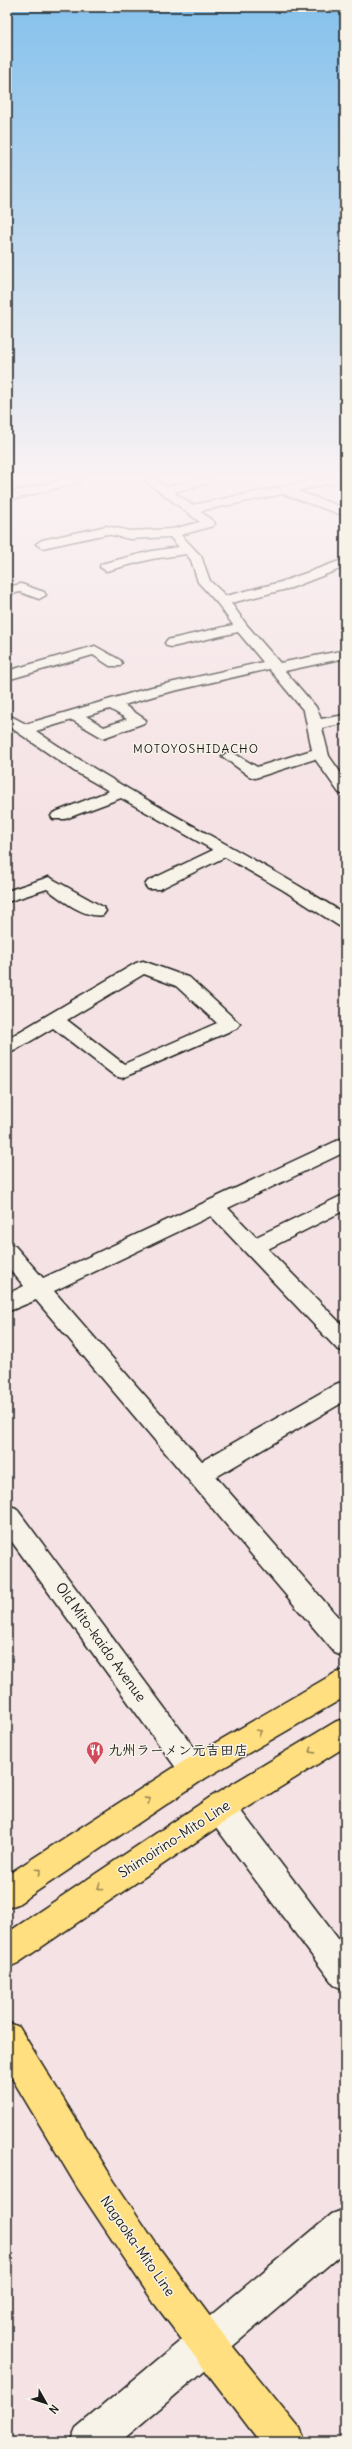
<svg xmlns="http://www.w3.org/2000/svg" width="352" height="2449" viewBox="0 0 352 2449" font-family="Delius,'Klee One',sans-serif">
  <rect width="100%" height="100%" fill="#f5e2e4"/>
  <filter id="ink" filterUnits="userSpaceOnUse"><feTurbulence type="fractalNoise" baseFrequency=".025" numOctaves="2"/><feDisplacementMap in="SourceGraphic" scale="8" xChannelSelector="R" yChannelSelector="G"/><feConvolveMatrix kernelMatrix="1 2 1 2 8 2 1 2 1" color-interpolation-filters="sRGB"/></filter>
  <g filter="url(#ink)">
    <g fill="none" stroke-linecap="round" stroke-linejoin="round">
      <defs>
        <g id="minor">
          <path d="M62,480h20l-2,2 -73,19v-8z"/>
          <path d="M144,480h13l10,7 26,-7h20l-2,2 -37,10 18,13 123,-25h23l-2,2 -39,9 48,17v8l-62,-22 -83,17 15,12 -2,3 -32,9 20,21 9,25 16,15 55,-14 64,-23v8l-54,21 -60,15 15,21 34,39 65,-13v8l-60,13 31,36 5,12 24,-4v8l-23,5 7,28 16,23v16l-6,-2 -24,-34 -60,19 -6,-2 -27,-20 8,-5 27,16 55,-17 -8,-39 -35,-42 -108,25 -37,11 22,15 -2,3 -41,15 -31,-18 -36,11c99,68 208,119 309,183v13l-6,-1 -56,-36 -58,-33 -65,32h-12l-3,-4 3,-4 65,-31 -92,-52 -56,21h-12l-2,-3 2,-3 56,-22 -35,-20 -67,-46v-11l19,10 126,-37 111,-25 -25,-30 -66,15 -5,-1 -2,-3 2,-3 66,-15 -15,-21 -20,-22 -7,-22 -5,-6 -34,5 -46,12 -6,-4 1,-3 51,-13 27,-4 -9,-10 -40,2 -23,-5 -65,14 -6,-4 6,-4 65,-14 23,5 42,-2 28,-7zM110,709l17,10 -23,8 -18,-11z"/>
          <path d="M21,584l23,8 2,3 -7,4 -19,-7 -13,3v-8z"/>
          <path d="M95,646l25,14 2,3 -2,3h-10l-17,-11 -86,25v-9z"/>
          <path d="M49,877l54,30 3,4 -3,4c-18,4 -42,-16 -56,-26l-40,13v-11z"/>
          <path d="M143,961l47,17 50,46 -3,4 -115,50 -7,-2 -62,-48 -39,23 -7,2v-14l129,-76zM144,974l32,12 41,37 -93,41 -57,-44z"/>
          <path d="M345,1137v15l-117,56 28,29 89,-43v16l-77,39 77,79v24l-8,-3 -126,-133 -157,75 148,170 134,-77 9,-3v20l-129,76 129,148v32l-10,-4 -299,-353 -29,12v-18l17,-8 -17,-20v-23l8,3 28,32z"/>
          <path d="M7,1505l9,3 188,253 5,9 -5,9 -10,4 -10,-4 -177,-244z"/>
          <path d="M220,1794l11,4 114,150v42l-11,-5 -125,-167 -4,-10 4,-10z"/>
          <path d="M345,2209v42l-225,191h-50l6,-14 256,-214z"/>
        </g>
        <g id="major">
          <path d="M345,1670v27l-141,82 -186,125 -11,4v-33l177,-114 151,-88z"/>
          <path d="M345,1718v29l-114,71 -213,145 -11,5v-35l202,-135 126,-76z"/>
          <path d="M7,2022l12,5 95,154 43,64 69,93 73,90 6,14h-45l-106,-139 -77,-116 -70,-117z"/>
        </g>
      </defs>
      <use href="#minor" stroke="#1c1c1c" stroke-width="3"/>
      <use href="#major" stroke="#1c1c1c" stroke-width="3"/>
      <use href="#minor" fill="#f7f3e8" fill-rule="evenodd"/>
      <use href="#major" fill="#ffdf80" fill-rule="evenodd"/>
    </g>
    <defs><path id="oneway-chevron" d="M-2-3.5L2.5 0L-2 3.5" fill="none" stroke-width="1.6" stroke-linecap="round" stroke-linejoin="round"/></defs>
    <g stroke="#998753">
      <use href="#oneway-chevron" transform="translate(259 1732) rotate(-30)"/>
      <use href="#oneway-chevron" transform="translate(312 1751) rotate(148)"/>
      <use href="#oneway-chevron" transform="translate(148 1800) rotate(-33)"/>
      <use href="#oneway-chevron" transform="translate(39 1871) rotate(-34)"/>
      <use href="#oneway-chevron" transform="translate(100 1887) rotate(146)"/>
    </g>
  </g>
  <linearGradient id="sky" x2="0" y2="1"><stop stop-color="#85c1ec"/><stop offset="0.58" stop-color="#faf2f3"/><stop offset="1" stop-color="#faf2f3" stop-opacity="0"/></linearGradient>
  <rect width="352" height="823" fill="url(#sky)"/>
  <defs>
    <symbol id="restaurant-pin" viewBox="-11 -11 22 30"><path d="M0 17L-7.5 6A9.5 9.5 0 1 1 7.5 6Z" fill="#d1495b" stroke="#f7f3e8"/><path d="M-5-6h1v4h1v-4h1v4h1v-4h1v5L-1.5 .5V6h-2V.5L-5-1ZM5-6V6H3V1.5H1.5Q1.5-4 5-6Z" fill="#fff"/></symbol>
  </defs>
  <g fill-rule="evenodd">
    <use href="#restaurant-pin" x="85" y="1740" width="20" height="27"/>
  </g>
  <g text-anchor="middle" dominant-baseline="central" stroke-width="3" stroke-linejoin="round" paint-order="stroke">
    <g font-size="12" letter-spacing="1" fill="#1c1c1c" stroke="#f7f3e8">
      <text x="196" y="748">MOTOYOSHIDACHO</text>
    </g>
    <g font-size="14" fill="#1c1c1c" stroke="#f7f3e8">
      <text transform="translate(101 1642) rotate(54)">Old Mito-kaido Avenue</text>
      <text transform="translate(174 1839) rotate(-33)">Shimoirino-Mito Line</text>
      <text transform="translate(138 2246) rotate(55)">Nagaoka-Mito Line</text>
    </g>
    <g font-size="14" font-weight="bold" fill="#1c1c1c" stroke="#f7f3e8" text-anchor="start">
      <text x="108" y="1750">九州ラーメン元吉田店</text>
    </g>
  </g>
  <rect width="352" height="2449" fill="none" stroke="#f7f3e8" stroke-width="24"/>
  <rect x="12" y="12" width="328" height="2425" fill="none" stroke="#1c1c1c" stroke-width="1.5" filter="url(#ink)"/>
  <g transform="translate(46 2403) rotate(129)" stroke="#f7f3e8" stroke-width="3" paint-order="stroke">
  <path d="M0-3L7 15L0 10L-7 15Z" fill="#1c1c1c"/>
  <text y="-6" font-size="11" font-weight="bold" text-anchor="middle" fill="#1c1c1c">N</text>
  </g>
</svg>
